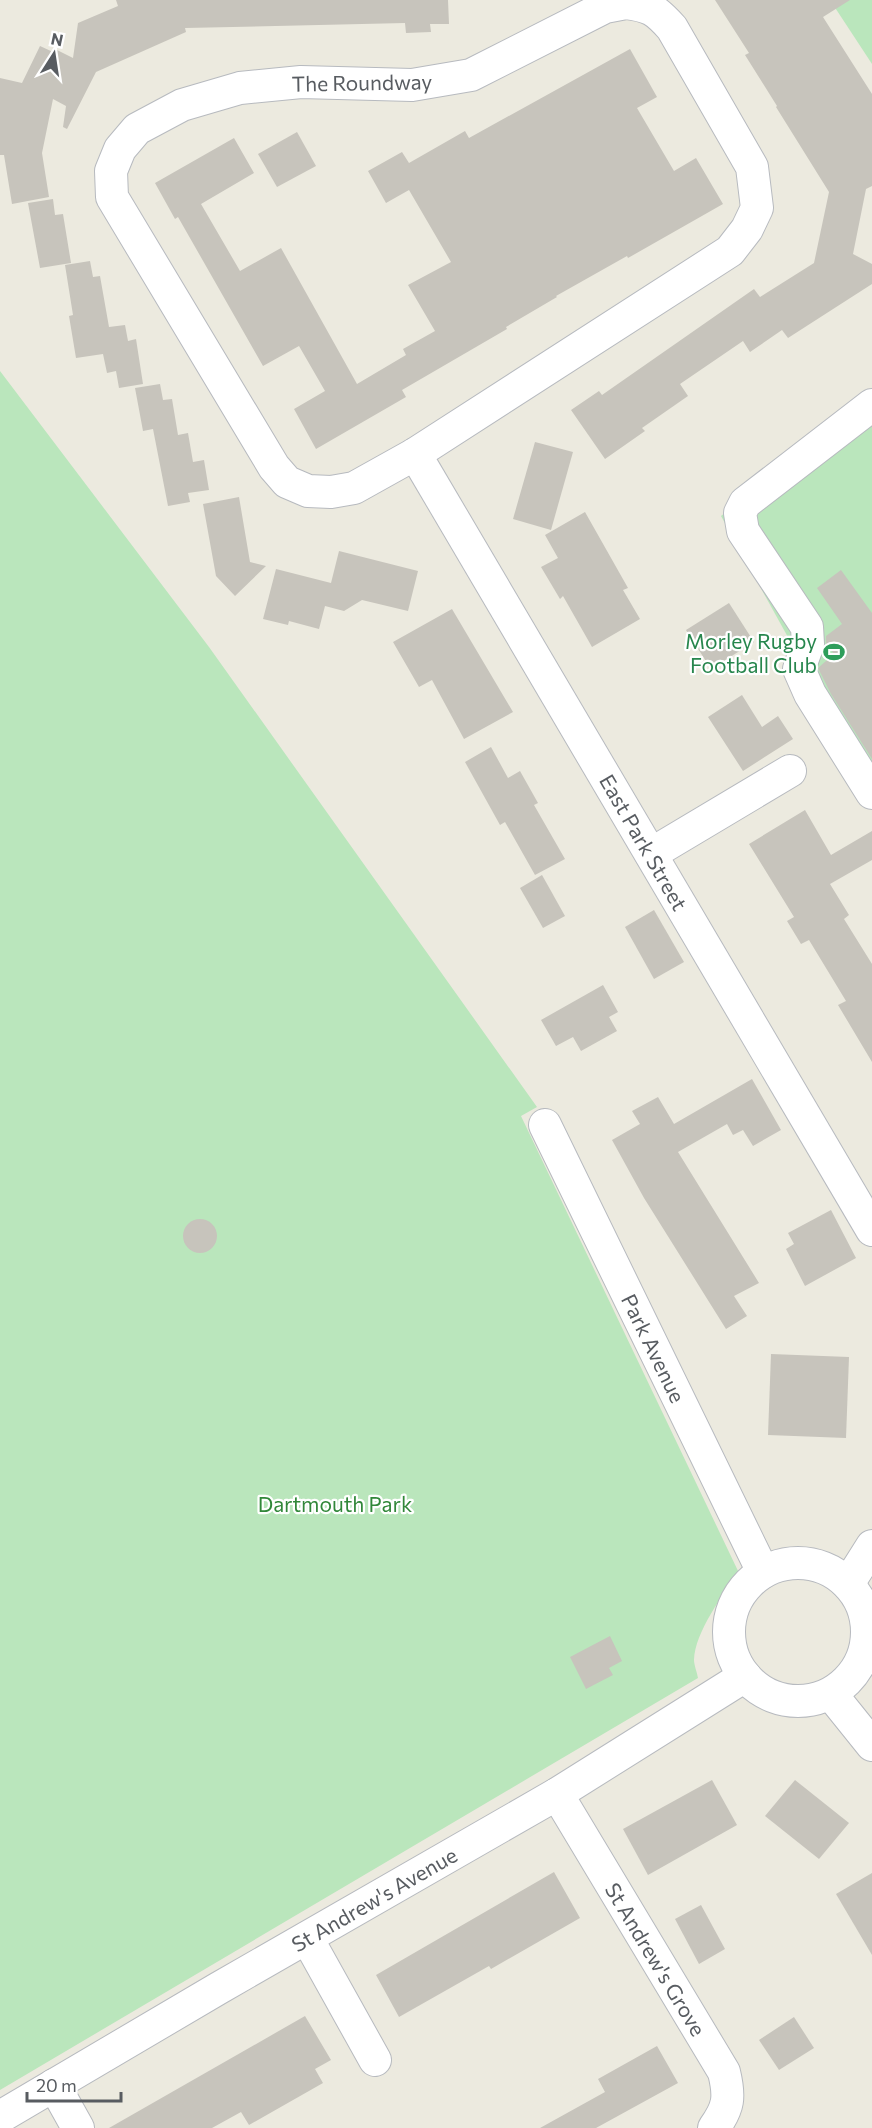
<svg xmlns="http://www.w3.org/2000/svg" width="872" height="2128" viewBox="0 0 872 2128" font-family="Commissioner,sans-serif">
  <rect width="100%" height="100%" fill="#eceadf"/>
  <g fill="#bae6bc">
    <path d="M830,0h42v64z"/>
    <path d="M0,371l209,276 328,460 -16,9 218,457c-16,21 -44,59 -45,87 0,5 3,12 4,18l-698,412z"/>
    <path d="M872,395v394l-151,-273z"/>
  </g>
  <g fill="#c7c4bc">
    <path d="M116,0h332l1,24h-19l1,8 -25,1 -1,-10 -220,5 1,4 -90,40 -29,57 -4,-2 3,-21 -13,-7 -11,54 7,44 -37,7 -8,-49h-4v-77l22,5 18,-37 13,6 2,-3 18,9 5,-35 40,-17z"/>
    <path d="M715,0h135l-27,17 49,77v92l-6,3 -13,65 19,10v20l-84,54 -6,-8 -32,22 -7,-11 -63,43 8,12 -46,32 3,3 -40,28 -34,-49 28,-19 3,4 152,-106 6,8 54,-34 15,-71 -53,-85 1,-1 -32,-51 4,-2z"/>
    <path d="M630,49l27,48 -20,11 37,63 22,-13 27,46 -95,54 -1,-2 -71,40 1,1 -51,30 1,2 -105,61 4,7 -90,52 -22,-40 31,-18 -26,-45 -36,20 -85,-149 -3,2 -20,-36 79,-45 20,35 -53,31 39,67 41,-23 76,136 49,-29 -3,-6 32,-18 -27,-46 43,-23 -42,-72 -23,13 -18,-32 34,-19 7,11 56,-32 4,7z"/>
    <path d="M297,132l19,34 -39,21 -19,-33z"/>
    <path d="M53,199l2,16 8,-1 8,49 -31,5 -12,-65z"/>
    <path d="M90,261l3,16 7,-1 9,51 16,-2 3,16 8,-2 7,45 -24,4 -3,-17 -9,2 -4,-19 -27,4 -7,-42 4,-1 -8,-50z"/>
    <path d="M160,384l3,16 9,-1 6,36 10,-2 5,29 11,-2 5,30 -21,3 2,9 -22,4 -15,-77 -10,2 -8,-43z"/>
    <path d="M535,442l38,10 -22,78 -38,-11z"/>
    <path d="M239,497l11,65 16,4 -31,30 -19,-20 -13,-72z"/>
    <path d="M585,512l43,76 -5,2 17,29 -48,28 -29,-51 -3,3 -19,-32 17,-9 -13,-23z"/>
    <path d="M339,551l79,20 -10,40 -46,-11 -18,11 -19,-5 -6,23 -30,-8 -1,4 -25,-6 13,-50 55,14z"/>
    <path d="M841,570l31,43v146l-41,-65 -13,-26 16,-14 -8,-11v-7l16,-12 -25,-36z"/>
    <path d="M729,603l25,39 -43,27 -25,-39z"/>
    <path d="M452,609l61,103 -49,27 -32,-59 -13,7 -26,-45z"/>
    <path d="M742,695l20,32 16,-11 15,23 -50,32 -35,-54z"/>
    <path d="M491,747l17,31 12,-7 18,32 -4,2 31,54 -30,16 -30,-53 -5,3 -35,-63z"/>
    <path d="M805,810l26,45 41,-24v29l-42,24 19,31 -5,4 28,45v98l-34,-57 8,-4 -37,-61 -8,4 -14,-23 7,-4 -45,-73z"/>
    <path d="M542,875l23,41 -22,12 -23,-40z"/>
    <path d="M654,910l30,52 -30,17 -29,-52z"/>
    <path d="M603,985l15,27 -9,5 8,14 -36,20 -8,-14 -17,9 -15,-26z"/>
    <path d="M752,1079l29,51 -28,16 -10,-16 -10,5 -6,-11 -49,28 81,131 -25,13 13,20 -21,13 -82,-131 -32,-58 28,-16 -8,-13 26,-14 16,27z"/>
    <path d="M831,1210l25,48 -51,28 -19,-37 8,-5 -6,-11z"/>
    <circle cx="200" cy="1236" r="17"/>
    <path d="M771,1354l78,3 -3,81 -78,-3z"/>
    <path d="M610,1636l12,25 -13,7 4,7 -27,14 -16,-32z"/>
    <path d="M712,1780l25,45 -89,50 -25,-46z"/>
    <path d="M795,1780l54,43 -30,36 -54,-43z"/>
    <path d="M554,1872l26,46 -89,51 -2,-3 -90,51 -23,-42z"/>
    <path d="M872,1873v82l-36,-61z"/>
    <path d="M701,1905l24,44 -26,15 -24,-45z"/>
    <path d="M305,2016l26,44 -16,9 8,14 -44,25 -30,17 -8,-13 -29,16h-103z"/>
    <path d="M794,2017l20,31 -35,22 -20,-30z"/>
    <path d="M657,2046l21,37 -82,45h-56l65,-36 -7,-13z"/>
  </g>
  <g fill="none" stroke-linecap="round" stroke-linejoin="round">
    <defs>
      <g id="minor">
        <path d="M626,3c24,3 30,7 46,25l80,139 5,41 -10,21 -17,22 -315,203 -61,34 -23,4 -23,-1 -21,-9 -13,-15 -162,-270 -1,-26 9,-22 17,-20 45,-24 58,-17 61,-6 111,3 59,-10 134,-68z"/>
        <path d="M872,405l-127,98 -5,10 3,18 64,96 1,17 -9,25 11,25 62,99"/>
        <path d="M415,454l457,776"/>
        <path d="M651,854l139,-83"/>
        <path d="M545,1125l218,447"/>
        <circle cx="798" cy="1632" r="69"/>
        <path d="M848,1584l24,-38"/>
        <path d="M831,1694l41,51"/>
        <path d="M557,1794l167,278c6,25 5,35 -10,56"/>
        <path d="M307,1938l68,122"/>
        <path d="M54,2085l24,43"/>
        <path d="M0,2117l219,-129 338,-194 188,-118"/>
      </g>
    </defs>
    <use href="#minor" stroke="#b7babf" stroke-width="34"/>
    <use href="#minor" stroke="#fff" stroke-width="32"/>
  </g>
  <defs>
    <symbol id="stadium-bare" viewBox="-9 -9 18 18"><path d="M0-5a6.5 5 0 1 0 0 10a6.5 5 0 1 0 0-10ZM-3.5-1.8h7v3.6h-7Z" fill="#2e9e5b" stroke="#fff" stroke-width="2.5" paint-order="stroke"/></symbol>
  </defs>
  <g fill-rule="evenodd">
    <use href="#stadium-bare" x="819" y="637" width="30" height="30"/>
  </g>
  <g text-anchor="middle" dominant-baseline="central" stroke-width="4.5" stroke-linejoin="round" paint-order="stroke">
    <g font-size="21" fill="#585c61" stroke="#fff">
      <text transform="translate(362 82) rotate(-1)">The Roundway</text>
      <text transform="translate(644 842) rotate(60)">East Park Street</text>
      <text transform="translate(654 1348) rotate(64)">Park Avenue</text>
      <text transform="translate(374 1899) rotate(-30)">St Andrew's Avenue</text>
      <text transform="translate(656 1959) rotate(59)">St Andrew's Grove</text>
    </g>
    <g font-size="21" fill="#27864d" stroke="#fff" text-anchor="end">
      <text x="817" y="640">Morley Rugby<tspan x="817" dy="24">Football Club</tspan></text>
    </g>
    <g font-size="21" fill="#318739" stroke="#fff">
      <text x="335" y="1503">Dartmouth Park</text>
    </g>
  </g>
  <g transform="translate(54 54) rotate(12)" stroke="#ffffff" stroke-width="4.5" paint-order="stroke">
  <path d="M0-4.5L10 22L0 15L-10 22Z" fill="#585c61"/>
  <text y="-9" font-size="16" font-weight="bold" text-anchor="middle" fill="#585c61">N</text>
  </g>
  <path d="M27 2092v9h94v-9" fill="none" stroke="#585c61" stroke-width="3"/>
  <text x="36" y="2092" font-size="18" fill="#585c61" stroke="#ffffff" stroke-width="4.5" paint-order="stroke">20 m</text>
</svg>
